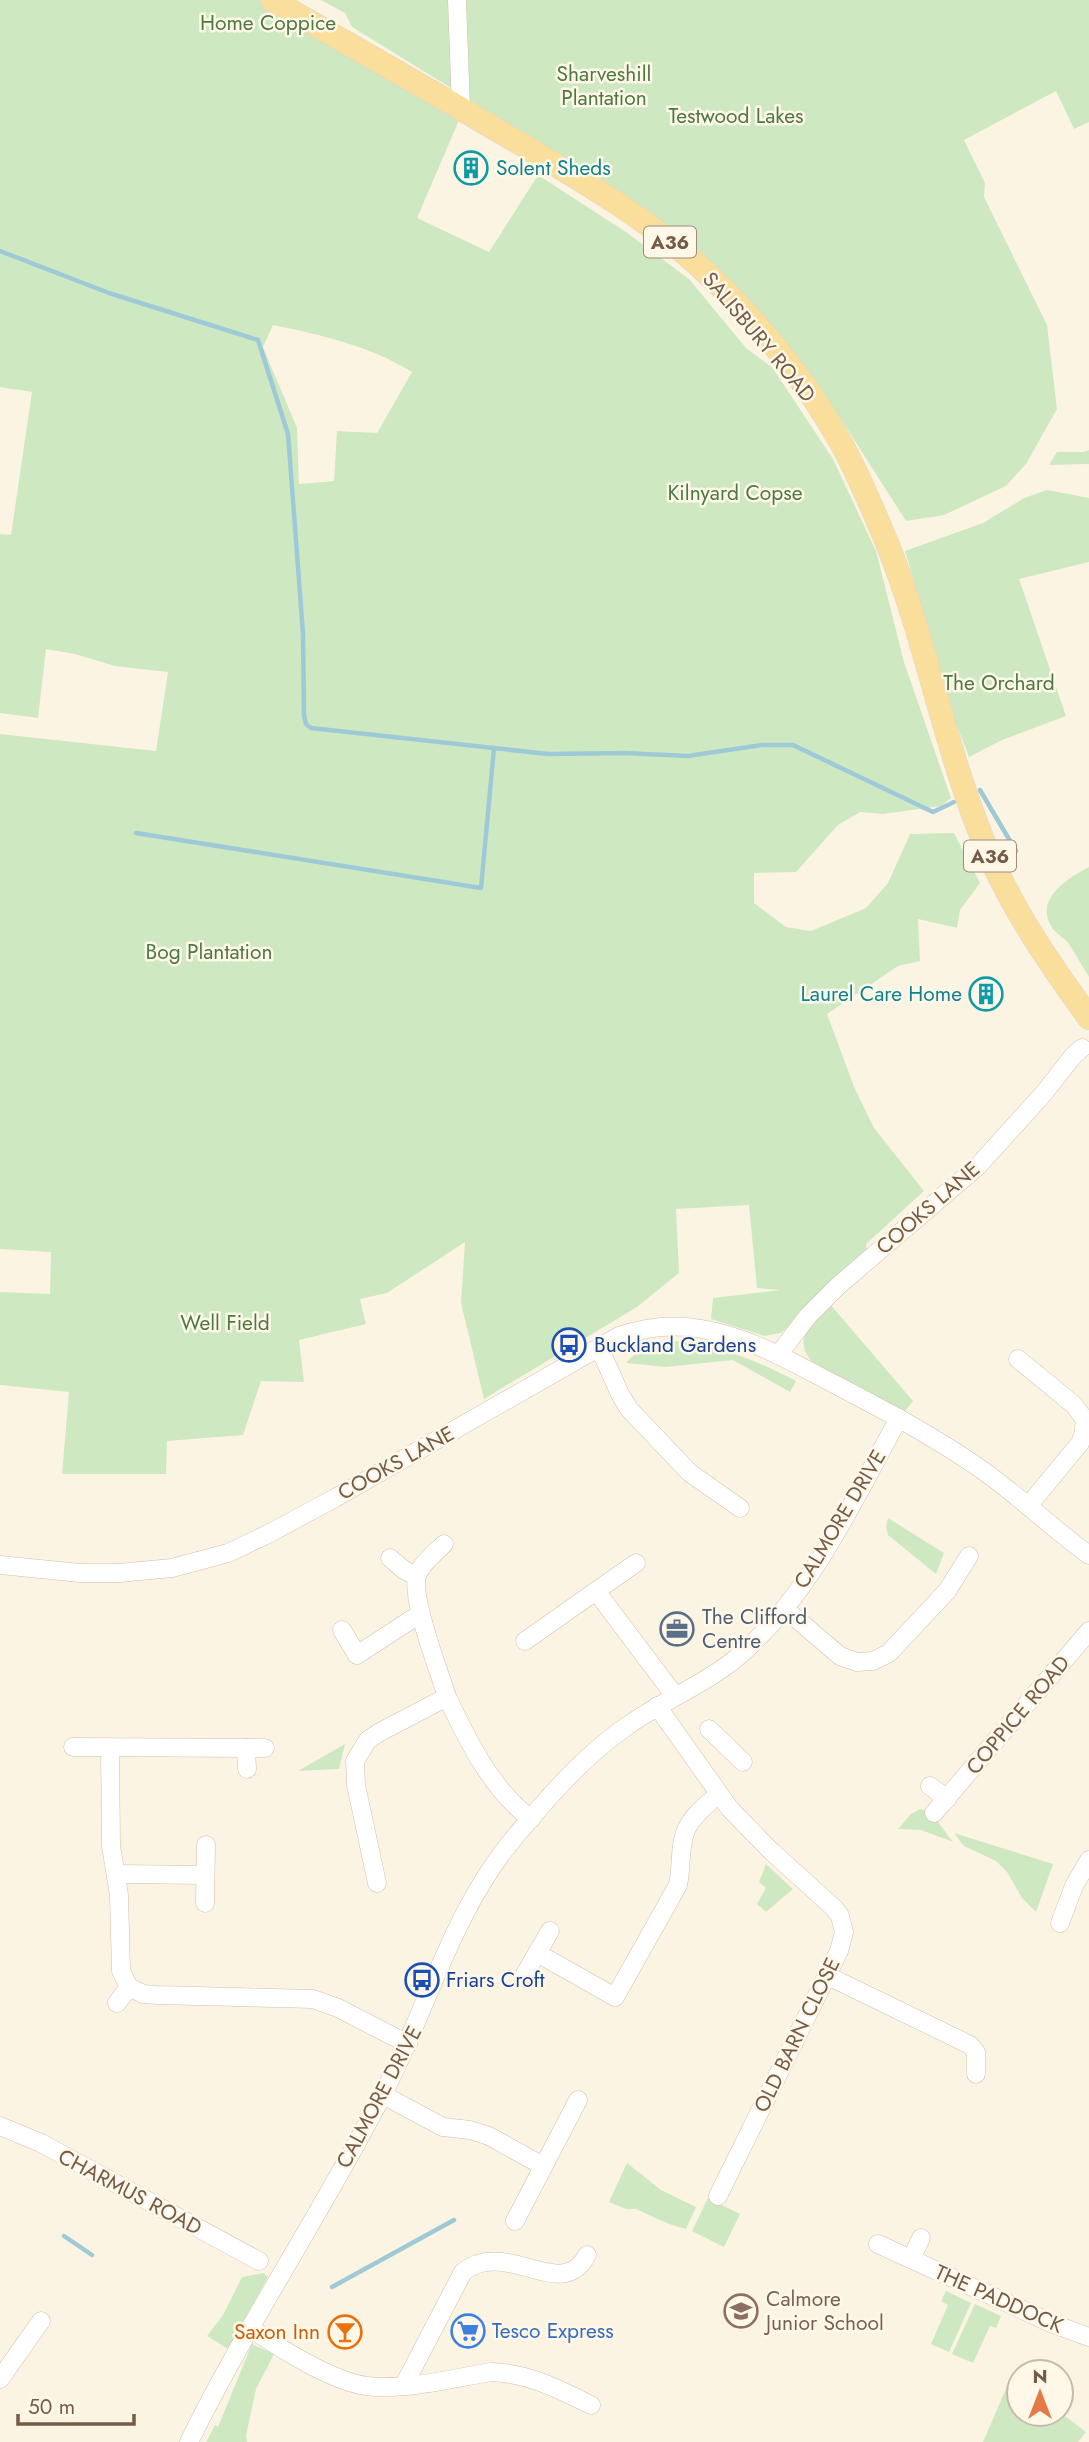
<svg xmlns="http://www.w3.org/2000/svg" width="1089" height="2442" viewBox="0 0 1089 2442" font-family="Jost,sans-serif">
  <rect width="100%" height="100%" fill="#fcf4e3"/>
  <g fill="#cee9c2" fill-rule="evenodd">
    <path d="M0,0h284l176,118 -43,100 72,34 49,-77 88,57 63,47 57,69 26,19 61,92 43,92 28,111 47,136 -10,8 -58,8 -23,-2 -22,13 -42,47 -42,1v30l32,24 25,4 55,-23 22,-25 22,-49 44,-1 26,50 -20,27 -3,18 -39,-9 2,42 -22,5 -71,48 28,75 19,39 50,63 -58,53 1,9 -86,80 -16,3 -54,-17 2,-21 67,-8 -23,-2 -8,-83 -73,4 3,64 -42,34 -153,92 -23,-96 4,-61 -78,51 -27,6 6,25 -67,16 5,42 -43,-1 -18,54 -76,6 -1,33h-104l7,-82 -69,-7v-93l50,2 1,-42 -51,-3v-515l156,17 12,-79 -53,-6 -40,-12 -29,-5 -8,69 -38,-5v-179l11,1 21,-143 -32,-5zM273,325c48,10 97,21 139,47l-35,61 -40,-2 -3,50 -35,3 -2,-56 -34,-81z"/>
    <path d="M321,0h768v122l-15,7 -18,-38 -92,49 21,43 -1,14 63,128 10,84 -31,55 -20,22 -62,29 -38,6 -85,-133 -111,-125 -238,-162 -120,-74 -7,-14z"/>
    <path d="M1089,450v14l-40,1 8,-13h26z"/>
    <path d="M1047,490l42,8v64l-70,17 47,137 -64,24 -33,17 -14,-36 -50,-170 78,-28 41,-25z"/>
    <path d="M1089,867v110c-7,-11 -13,-22 -20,-33 -5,-7 -15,-11 -19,-20 -14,-27 20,-47 39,-57z"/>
    <path d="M829,1303l84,98 -8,10 -90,-46c-25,-26 -4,-40 14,-62z"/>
    <path d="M676,1341c43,4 82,20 120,40l-6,11 -57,-32 -67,7 -40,-4c14,-16 30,-20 50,-22z"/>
    <path d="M888,1518l56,35 -8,21 -48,-39 -2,-8z"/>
    <path d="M345,1744l-6,25 -41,2z"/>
    <path d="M920,1809l11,4 22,29 -32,-12 -23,-1 13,-15z"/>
    <path d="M954,1833l99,31 -17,48 -14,-14 -15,-26 -11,-11 -32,-15z"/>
    <path d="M766,1864l27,25 -27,23 -9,-8 9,-16 -7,-6z"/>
    <path d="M627,2163l34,27 35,17 -10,22 -17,-5 -33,-15h-10l-17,-7z"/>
    <path d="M708,2198l32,16 -16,33 -32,-16z"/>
    <path d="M264,2273l4,4 -40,72 -21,-13 16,-21 19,-38z"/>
    <path d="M946,2291l25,12 -22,49 -18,-8 17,-39 -7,-4z"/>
    <path d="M975,2304l26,12 -5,12 -6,-2 -17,37 -21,-9z"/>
    <path d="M252,2344l22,10 -18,35 -10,47 1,6h-41l9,-17 3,2z"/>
    <path d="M1007,2386l12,5v23l42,-1 25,19 -8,10h-95z"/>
  </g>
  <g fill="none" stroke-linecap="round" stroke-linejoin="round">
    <g stroke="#9ec9d7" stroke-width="4.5">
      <path d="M0,251l109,42 149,47 30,94 15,200 1,81 2,9 5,4 237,26 76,-1 64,3 74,-11h31l140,67 21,-10"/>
      <path d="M980,790l36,61"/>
      <path d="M136,833l345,55 13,-140"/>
      <path d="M64,2236l28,19"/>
      <path d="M332,2287l122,-67"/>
    </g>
    <defs>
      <g id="minor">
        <path d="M457,0l4,108"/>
        <path d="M599,1347l21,47 9,15 61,64 50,35"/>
        <path d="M778,1355l30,-39 30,-30 140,-120 66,-73 29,-37 9,-8"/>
        <path d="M1018,1359l56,46 11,15 -2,16 -3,7 -51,62"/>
        <path d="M390,1558l14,12 12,6"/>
        <path d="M0,1565l80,8h39l53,-5 56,-15 42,-20 65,-35 284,-162c27,-9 55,-12 83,-7 48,8 90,33 132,55 52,27 103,54 151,88 36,26 68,57 104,83"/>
        <path d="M596,1591l40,-28"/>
        <path d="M785,1609l55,47 17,6 16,-1 16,-8 58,-62 22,-35"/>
        <path d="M342,1630l15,25 55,-36 9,-4"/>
        <path d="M525,1641l71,-50 79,105"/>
        <path d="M447,1697c21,44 44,92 84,122"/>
        <path d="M657,1706l73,103 41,42 63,57 6,8 4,16 -5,19 -121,245"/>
        <path d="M709,1729l34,33"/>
        <path d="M73,1747l192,1"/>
        <path d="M110,1748l1,98 8,49 2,76 8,16 14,7 14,1 156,4 25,9 70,36"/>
        <path d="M246,1748l1,21"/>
        <path d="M930,1786l17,13"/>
        <path d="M934,1813l155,-182"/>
        <path d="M117,1874l88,1"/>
        <path d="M377,1883l-21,-98 -1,-24 13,-21 12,-8 67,-35c-7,-24 -39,-104 -29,-124 5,-11 17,-20 26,-29"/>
        <path d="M205,1903l1,-58"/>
        <path d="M1060,1923l14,-37 15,-26"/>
        <path d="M537,1953l78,44 63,-112c4,-18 1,-41 9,-57 6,-13 21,-24 31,-34"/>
        <path d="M525,1974l25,-43"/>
        <path d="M828,1976l142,69 6,7v22"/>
        <path d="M117,2003l12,-16"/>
        <path d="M383,2095l60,32 27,3 19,6 54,30"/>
        <path d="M0,2126l41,17 218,118"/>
        <path d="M515,2221l63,-121"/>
        <path d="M878,2244l173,79 38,14"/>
        <path d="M911,2259l10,-21"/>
        <path d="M252,2329c28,20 82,53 115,57 36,5 88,-8 124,-14 37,1 67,17 100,33"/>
        <path d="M0,2379l41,-58"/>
        <path d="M404,2385l59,-113c43,-35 99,32 124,-17"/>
        <path d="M189,2442c59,-120 134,-231 195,-350 44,-85 68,-180 130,-254 34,-41 70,-82 113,-112 37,-26 79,-42 113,-71 73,-64 113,-154 159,-237"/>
      </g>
      <path id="major" d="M272,0c83,48 166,95 249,144 60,36 122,72 175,119 54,49 110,116 145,180 18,32 32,67 46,100 42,104 59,216 105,318 26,57 61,107 97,157"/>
    </defs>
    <use href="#minor" stroke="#cfbfad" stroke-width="19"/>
    <use href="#major" stroke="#dbd5d0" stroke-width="24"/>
    <use href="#minor" stroke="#fff" stroke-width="18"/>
    <use href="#major" stroke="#fadf9c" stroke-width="23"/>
  </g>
  <defs>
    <symbol id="building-ring" viewBox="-11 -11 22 22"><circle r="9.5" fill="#fff8e9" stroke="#0f9aa8" stroke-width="1.5"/><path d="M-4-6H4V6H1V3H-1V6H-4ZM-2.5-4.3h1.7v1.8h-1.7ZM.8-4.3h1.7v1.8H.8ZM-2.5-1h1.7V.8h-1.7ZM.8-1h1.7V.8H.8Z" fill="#0f9aa8"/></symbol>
    <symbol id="bus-ring" viewBox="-11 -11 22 22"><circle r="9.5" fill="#fff8e9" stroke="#1a4fb4" stroke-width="1.5"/><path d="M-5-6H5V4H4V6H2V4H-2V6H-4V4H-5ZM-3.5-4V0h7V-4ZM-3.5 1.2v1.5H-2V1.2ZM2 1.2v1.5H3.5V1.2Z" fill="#1a4fb4"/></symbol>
    <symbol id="office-ring" viewBox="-11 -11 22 22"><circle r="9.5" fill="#fff8e9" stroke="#5c6f8a" stroke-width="1.5"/><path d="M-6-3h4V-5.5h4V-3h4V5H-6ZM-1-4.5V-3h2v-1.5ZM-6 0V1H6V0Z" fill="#5c6f8a"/></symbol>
    <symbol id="school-ring" viewBox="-11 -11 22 22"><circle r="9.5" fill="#fff8e9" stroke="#8d6e63" stroke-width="1.5"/><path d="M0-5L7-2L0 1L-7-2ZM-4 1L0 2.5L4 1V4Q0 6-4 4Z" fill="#8d6e63"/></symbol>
    <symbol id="supermarket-ring" viewBox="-11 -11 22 22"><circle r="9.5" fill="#fff8e9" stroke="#3f7fe0" stroke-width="1.5"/><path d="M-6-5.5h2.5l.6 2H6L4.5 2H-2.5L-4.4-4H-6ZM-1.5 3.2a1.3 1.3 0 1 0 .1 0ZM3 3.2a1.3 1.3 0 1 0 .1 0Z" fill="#3f7fe0"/></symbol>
    <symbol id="bar-ring" viewBox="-11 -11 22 22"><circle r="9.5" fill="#fff8e9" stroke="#e8710a" stroke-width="1.5"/><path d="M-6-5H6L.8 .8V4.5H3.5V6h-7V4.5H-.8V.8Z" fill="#e8710a"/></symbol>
  </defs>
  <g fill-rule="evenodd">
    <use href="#building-ring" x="452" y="149" width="38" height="38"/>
    <use href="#building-ring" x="967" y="975" width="38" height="38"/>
    <use href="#bus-ring" x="550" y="1326" width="38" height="38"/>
    <use href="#office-ring" x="658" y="1610" width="38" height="38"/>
    <use href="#bus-ring" x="403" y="1961" width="38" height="38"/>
    <use href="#school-ring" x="722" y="2292" width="38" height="38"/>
    <use href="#supermarket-ring" x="449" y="2312" width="38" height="38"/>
    <use href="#bar-ring" x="326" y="2313" width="38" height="38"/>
  </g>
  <g text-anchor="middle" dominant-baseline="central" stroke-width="5" stroke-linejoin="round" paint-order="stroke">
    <g fill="#fff8e9" stroke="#9e8b79" stroke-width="2">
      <rect x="644" y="226.5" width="52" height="31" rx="5"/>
      <rect x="964" y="840.5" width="52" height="31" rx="5"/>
    </g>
    <g font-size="19" font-weight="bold" fill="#745c49">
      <text x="670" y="242">A36</text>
      <text x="990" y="856">A36</text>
    </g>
    <g font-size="21" fill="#4d7942" stroke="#fff8e9">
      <text x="268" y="23">Home Coppice</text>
      <text x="604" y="74">Sharveshill<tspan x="604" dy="24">Plantation</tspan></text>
      <text x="736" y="116">Testwood Lakes</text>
      <text x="735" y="493">Kilnyard Copse</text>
      <text x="999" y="683">The Orchard</text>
      <text x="209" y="952">Bog Plantation</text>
      <text x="225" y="1323">Well Field</text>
    </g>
    <g font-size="21" fill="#0d838f" stroke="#fff8e9" text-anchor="start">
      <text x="496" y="168">Solent Sheds</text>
      <text x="962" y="994" text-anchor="end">Laurel Care Home</text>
    </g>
    <g font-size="21" fill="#745c49" stroke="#fff8e9">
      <text transform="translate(759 337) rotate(50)">SALISBURY ROAD</text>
      <text transform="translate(928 1208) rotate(-41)">COOKS LANE</text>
      <text transform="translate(396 1463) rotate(-29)">COOKS LANE</text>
      <text transform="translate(840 1519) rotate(-59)">CALMORE DRIVE</text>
      <text transform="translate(1018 1715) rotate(-50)">COPPICE ROAD</text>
      <text transform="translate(797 2035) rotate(-64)">OLD BARN CLOSE</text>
      <text transform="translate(379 2097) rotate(-62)">CALMORE DRIVE</text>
      <text transform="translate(130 2192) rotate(28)">CHARMUS ROAD</text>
      <text transform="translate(999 2299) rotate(24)">THE PADDOCK</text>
    </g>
    <g font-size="21" fill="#164399" stroke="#fff8e9" text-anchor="start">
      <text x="594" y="1345">Buckland Gardens</text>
      <text x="446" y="1980">Friars Croft</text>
    </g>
    <g font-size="21" fill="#4e5e75" stroke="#fff8e9" text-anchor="start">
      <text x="702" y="1617">The Clifford<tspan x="702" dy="24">Centre</tspan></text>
    </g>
    <g font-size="21" fill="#785e54" stroke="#fff8e9" text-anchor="start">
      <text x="766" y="2299">Calmore<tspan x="766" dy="24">Junior School</tspan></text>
    </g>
    <g font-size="21" fill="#366cbe" stroke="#fff8e9" text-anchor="start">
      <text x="492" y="2331">Tesco Express</text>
    </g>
    <g font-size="21" fill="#c56008" stroke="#fff8e9" text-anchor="end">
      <text x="320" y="2332">Saxon Inn</text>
    </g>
  </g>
  <g transform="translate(1040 2393)"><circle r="33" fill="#fff8e9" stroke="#c7baa9" stroke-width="2"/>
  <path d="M0-5L12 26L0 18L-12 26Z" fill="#e57a49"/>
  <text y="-10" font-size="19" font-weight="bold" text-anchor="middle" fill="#745c49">N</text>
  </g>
  <path d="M18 2414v10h116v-10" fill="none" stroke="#745c49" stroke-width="3.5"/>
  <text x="28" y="2414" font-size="21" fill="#745c49" stroke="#fff8e9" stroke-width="5" paint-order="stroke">50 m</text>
</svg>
